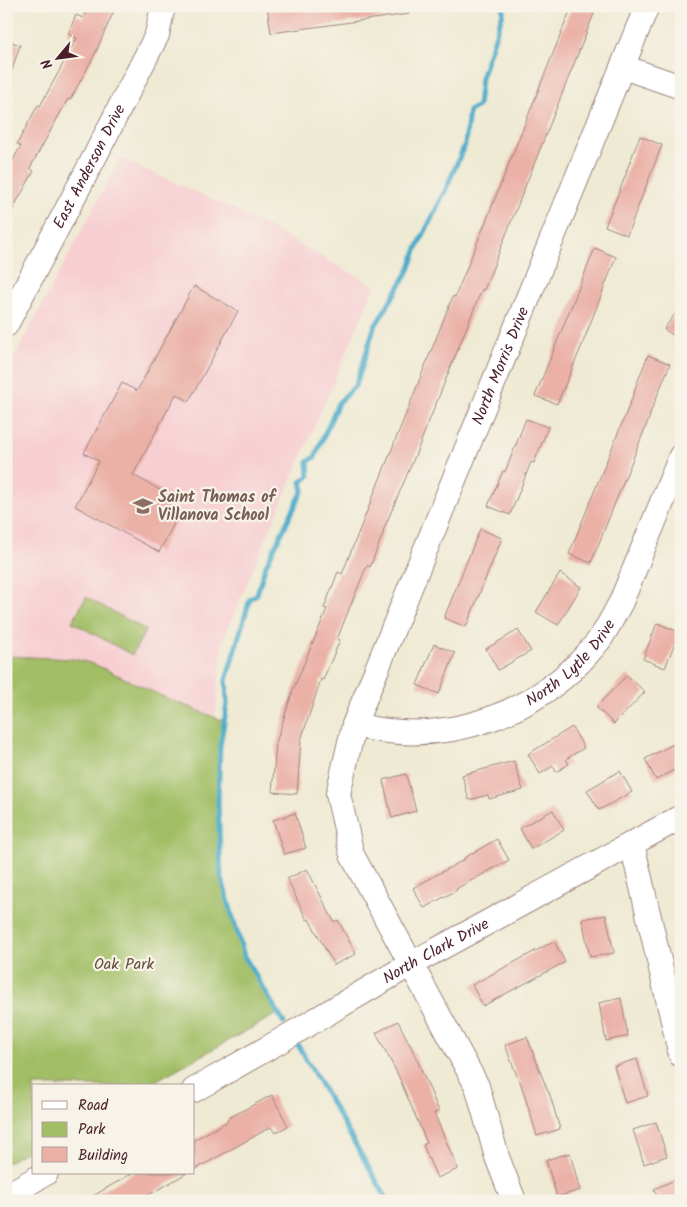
<svg xmlns="http://www.w3.org/2000/svg" width="687" height="1207" viewBox="0 0 687 1207" font-family="Kalam,sans-serif">
  <rect width="100%" height="100%" fill="#f7f3e8"/>
  <filter id="ink" filterUnits="userSpaceOnUse"><feTurbulence type="fractalNoise" baseFrequency=".02" numOctaves="2"/><feDisplacementMap in="SourceGraphic" scale="10" xChannelSelector="R" yChannelSelector="G"/><feConvolveMatrix kernelMatrix="1 2 1 2 8 2 1 2 1" color-interpolation-filters="sRGB"/></filter>
  <filter id="wash" filterUnits="userSpaceOnUse"><feTurbulence type="fractalNoise" baseFrequency=".0096" numOctaves="4" result="noise"/><feDisplacementMap in="SourceGraphic" scale="20" xChannelSelector="R" yChannelSelector="G"/><feGaussianBlur stdDeviation="1.12" result="paint"/><feColorMatrix in="noise" values="0 0 0 0 0 0 0 0 0 0 0 0 0 0 0 0 0 1.4 0 .05"/><feComposite in="paint" operator="in"/></filter>
  <g filter="url(#wash)">
    <rect width="100%" height="100%" fill="#efead3"/>
    <path fill="#f7cfd3" d="M120,158l122,55 133,73 -152,353 -8,78 -51,-20 -70,-33 -20,-5 -68,-3v-283z"/>
    <g fill="#a1be65" stroke="#766e48">
      <path d="M86,597l60,33 -14,25 -60,-33z"/>
      <path d="M6,656l68,3 20,5 70,33 60,24 -4,25 -2,56 3,74 23,80 35,57 -133,73h-112v61l-28,16z"/>
    </g>
    <g fill="none" stroke-linecap="round" stroke-linejoin="round">
      <g stroke="#4bacca" stroke-width="5">
        <path d="M284,1023l-40,-67 -23,-80 -3,-74 2,-56 7,-42 -1,-24 24,-81 7,-5 8,-27 38,-77 -2,-8 8,-6 -1,-14 7,-5 23,-54 18,-18 18,-57 35,-58 8,-22 29,-59 19,-45 4,-33 9,-5 3,-28 22,-65v-7"/>
        <path d="M298,1045l90,156"/>
      </g>
    </g>
    <g id="blocks">
      <g fill="#ebb1a7">
        <path d="M89,6h27l-22,50 -24,44 -2,-1 -38,69 4,3 -28,50v-49l15,-26 -4,-2 21,-39 2,1 37,-68 -9,-4 8,-19 7,3z"/>
        <path d="M267,6h142v8l-138,19z"/>
        <path d="M572,6h25l-113,284 -2,-1 -67,167 -32,75h1l-14,36 -3,-2 -30,74 3,1 -17,40 -2,-1 -20,61 -4,54 -25,-2 4,-49 17,-53 34,-81 -3,-1 14,-36 4,2 111,-278 2,1 29,-71z"/>
        <path d="M6,40l14,5 -11,34h-3z"/>
        <path d="M640,136l22,9 -35,90 -22,-9 22,-54h-1z"/>
        <path d="M595,248l21,9 -36,93 -23,54 -22,-8z"/>
        <path d="M194,286l44,25 -49,90 -13,-7 -43,81 40,22 -5,9 12,7 -21,39 -84,-46 24,-45 -15,-8 38,-70 15,8z"/>
        <path d="M681,306v35l-17,-12z"/>
        <path d="M648,355l22,9 -21,52h1l-59,147 -22,-9 66,-163h-1z"/>
        <path d="M526,419l22,8 -14,36 -3,-1 -21,53 -22,-9 15,-35 2,1z"/>
        <path d="M480,529l22,9 -36,89 -22,-9z"/>
        <path d="M560,573l21,14 -23,38 -22,-13z"/>
        <path d="M657,623l22,9 -14,36 -22,-9z"/>
        <path d="M518,630l13,21 -33,19 -12,-21z"/>
        <path d="M434,644l21,9 -16,41 -22,-9z"/>
        <path d="M627,675l18,17 -31,32 -18,-17z"/>
        <path d="M572,727l12,21 -18,11 3,5 -13,8 -3,-6 -13,8 -12,-20z"/>
        <path d="M681,740v26l-25,14 -11,-21z"/>
        <path d="M514,761l9,29 -34,9 -1,-4 -19,5 -7,-25z"/>
        <path d="M620,771l12,21 -33,18 -12,-20z"/>
        <path d="M406,774l10,37 -24,7 -9,-38z"/>
        <path d="M553,810l11,20 -33,19 -11,-21z"/>
        <path d="M295,813l11,35 -22,6 -11,-34z"/>
        <path d="M497,839l12,21 -53,29 1,1 -33,18 -11,-20 52,-29 -1,-1z"/>
        <path d="M307,869l27,53 4,-2 18,34 -22,11 -25,-46 -2,1 -20,-41z"/>
        <path d="M606,915l8,38 -24,4 -8,-38z"/>
        <path d="M554,941l11,21 -82,44 -11,-21z"/>
        <path d="M621,998l7,38 -22,5 -7,-38z"/>
        <path d="M398,1021l16,32 25,58 -5,2 24,56 -21,9 -14,-33 4,-2 -29,-68 -22,-42z"/>
        <path d="M527,1037l21,55h1l11,37 -23,7 -17,-55h-1l-14,-36z"/>
        <path d="M637,1059l11,37 -23,7 -11,-37z"/>
        <path d="M272,1095l16,31 -13,7 -4,-6 -77,43v-30l34,-19 -1,-2z"/>
        <path d="M656,1122l11,34 -23,8 -11,-34z"/>
        <path d="M570,1153l10,37 -23,7 -11,-37z"/>
        <path d="M133,1173h54l-49,28h-54z"/>
        <path d="M677,1179l4,10v12h-22l-5,-12z"/>
      </g>
    </g>
  </g>
  <g filter="url(#ink)">
    <use href="#blocks" fill-opacity="0" stroke="#9c847f" stroke-width="1"/>
    <g fill="none" stroke-linecap="round" stroke-linejoin="round">
      <defs>
        <g id="minor">
          <path d="M623,67l58,20"/>
          <path id="s1" d="M6,325l88,-167 63,-123 6,-29"/>
          <path id="s2" d="M354,725c11,2 23,5 34,6 71,8 142,-19 192,-69 7,-8 16,-17 22,-26 7,-11 13,-23 19,-34l60,-146"/>
          <path d="M632,844l49,211"/>
          <path id="s3" d="M194,1090l79,-45 138,-81 270,-147"/>
          <path d="M6,1196l40,-23"/>
          <path id="s4" d="M514,1201l-17,-44 -20,-71 -125,-231 -14,-61 16,-69 293,-719"/>
        </g>
      </defs>
      <use href="#minor" stroke="#9c847f" stroke-width="26"/>
      <use href="#minor" stroke="#fff" stroke-width="24"/>
    </g>
  </g>
  <defs>
    <symbol id="school-bare" viewBox="-9 -9 18 18"><path d="M0-5L7-2L0 1L-7-2ZM-4 1L0 2.5L4 1V4Q0 6-4 4Z" fill="#8d6e63" stroke="#f7f3e8" stroke-width="2.5" paint-order="stroke"/></symbol>
  </defs>
  <g fill-rule="evenodd">
    <use href="#school-bare" x="129" y="492" width="28" height="28"/>
  </g>
  <g text-anchor="middle" dominant-baseline="central" stroke-width="4.5" stroke-linejoin="round" paint-order="stroke">
    <g font-size="16" fill="#4a1f2b" stroke="#f7f3e8">
      <text stroke="none"><textPath href="#s1" startOffset="179">East Anderson Drive</textPath></text>
      <text stroke="none"><textPath href="#s4" startOffset="905">North Morris Drive</textPath></text>
      <text stroke="none"><textPath href="#s2" startOffset="238">North Lytle Drive</textPath></text>
      <text stroke="none"><textPath href="#s3" startOffset="279">North Clark Drive</textPath></text>
    </g>
    <g font-size="16" font-weight="bold" fill="#785e54" stroke="#f7f3e8" text-anchor="start">
      <text x="158" y="497">Saint Thomas of<tspan x="158" dy="18">Villanova School</tspan></text>
    </g>
    <g font-size="16" fill="#644f3c" stroke="#f7f3e8">
      <text x="124" y="964">Oak Park</text>
    </g>
  </g>
  <rect width="687" height="1207" fill="none" stroke="#f7f3e8" stroke-width="25"/>
  <rect x="32" y="1084" width="162" height="90" fill="#f7f3e8" stroke="#b29e9c"/>
  <rect x="42" y="1101" width="25" height="8" fill="#ffffff" stroke="#b29e9c"/>
  <text x="78" y="1110" font-size="15" fill="#4a1f2b">Road</text>
  <rect x="42" y="1122" width="25" height="15" fill="#a1be65" stroke="#b29e9c"/>
  <text x="78" y="1134" font-size="15" fill="#4a1f2b">Park</text>
  <rect x="42" y="1147" width="25" height="15" fill="#ebb1a7" stroke="#b29e9c"/>
  <text x="78" y="1160" font-size="15" fill="#4a1f2b">Building</text>
  <g transform="translate(58 58) rotate(241)" stroke="#f7f3e8" stroke-width="4" paint-order="stroke">
  <path d="M0-4L9 19L0 12L-9 19Z" fill="#4a1f2b"/>
  <text y="-8" font-size="14" font-weight="bold" text-anchor="middle" fill="#4a1f2b">N</text>
  </g>
</svg>
